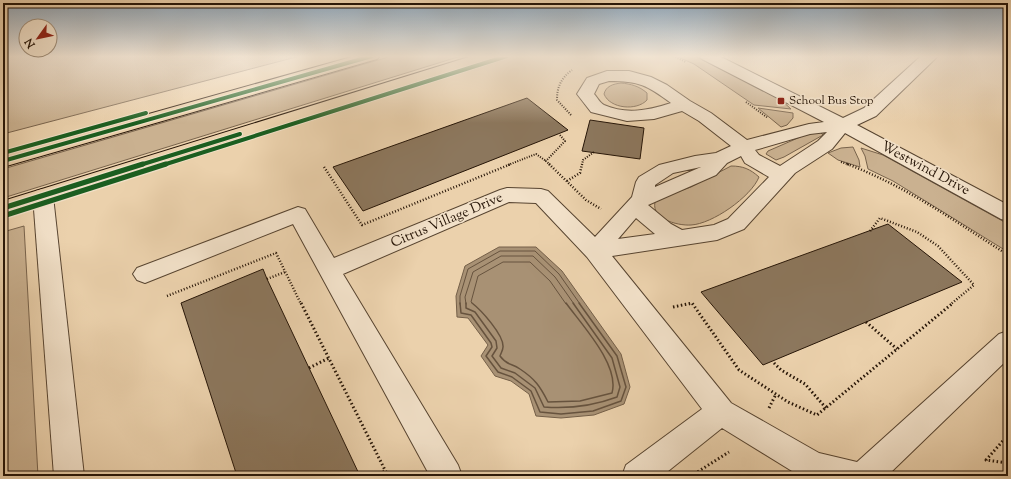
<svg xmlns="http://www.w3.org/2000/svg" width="1011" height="479" viewBox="0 0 1011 479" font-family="'Sorts Mill Goudy',serif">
  <rect width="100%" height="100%" fill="#ebd1ac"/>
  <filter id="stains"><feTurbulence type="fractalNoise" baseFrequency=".005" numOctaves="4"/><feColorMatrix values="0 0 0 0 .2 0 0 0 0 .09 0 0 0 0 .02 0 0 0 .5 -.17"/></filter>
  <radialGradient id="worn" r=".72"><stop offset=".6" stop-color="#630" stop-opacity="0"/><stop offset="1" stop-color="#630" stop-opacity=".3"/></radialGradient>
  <g fill="#cab190" stroke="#78634c">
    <path d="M3,56h297l-297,78z"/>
    <path d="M392,56h69l-458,142v-29z"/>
    <path d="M676,56h19l85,43 11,10 -37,-4 -60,-41z"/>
    <path d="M621,83c10,1 18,3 26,10v7c-10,11 -37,9 -43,-6 2,-8 9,-10 17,-11z"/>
    <path d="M758,108l35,5v5l-6,7 -6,2z"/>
    <path d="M814,131l6,1 3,3 -39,22 -8,3 -10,-6 2,-3z"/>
    <path d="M853,147l6,13 1,7 -22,-7 -10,-7 13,-5z"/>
    <path d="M861,148l22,7 125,69v28l-115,-71 -25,-12 -3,-13z"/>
    <path d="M731,166c12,0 19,3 28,11 -8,20 -47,47 -68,48 -14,1 -43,-7 -35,-26l35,-12z"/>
    <path d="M24,226l14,250h-35v-244z"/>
  </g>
  <path fill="#a89174" stroke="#745f48" d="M499,247h37l26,24 59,83 9,33 -6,17 -30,11 -33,3 -25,-2 -7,-22 -18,-13 -16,-5 -14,-20 7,-11 -20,-27 -11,-1 -1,-21 9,-30z"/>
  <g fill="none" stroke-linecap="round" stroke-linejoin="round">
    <g stroke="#67533e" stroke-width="1">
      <path d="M460,304v-8l8,-27 32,-18h35l24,23 21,30"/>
      <path d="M466,304l-1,-7 8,-25 28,-16h32l22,21 19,27"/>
      <path d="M473,304l-2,-2 7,-26 25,-14h27l20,19 16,23"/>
    </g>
    <g stroke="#67533e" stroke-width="1.5">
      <path d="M460,303l1,10 10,2 20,28 1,4 -6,9 12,16 14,5 19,14 9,21 21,2 32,-3 28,-10 5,-14 -9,-31 -38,-53"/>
      <path d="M466,303v5l9,4 21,29 1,7 -5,8 9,12 14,5 20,15 9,19c26,2 49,-1 73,-10l3,-10 -8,-29 -39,-55"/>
      <path d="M472,303c9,7 32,32 31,44 0,3 -2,6 -3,9 7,10 12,7 20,13 15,10 20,17 28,33l32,-1 32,-8c8,-28 -31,-69 -46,-90"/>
    </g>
  </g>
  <g fill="#8c775d" stroke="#261507">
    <path d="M527,98l41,32 -205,81 -30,-44z"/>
    <path d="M590,120l54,8 -4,31 -58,-8z"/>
    <path d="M888,224l74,58 -199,83 -62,-73z"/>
    <path d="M263,269l4,10 93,197h-123l-56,-173z"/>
  </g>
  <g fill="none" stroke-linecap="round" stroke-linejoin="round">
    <defs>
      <g id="minor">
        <path d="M699,56h20l124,62 21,-10 57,-52h17l-62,60 -19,9 151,80v16l-7,-2 -156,-86 -13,16 -37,24 -51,56 -27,11 -105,16 119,147 88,50 38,9 142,-128 9,-3v28l-121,117h-87l-78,-48 -60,48h-40l4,-11 76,-56 -115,-152 -51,-54 -27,-1 -166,72 115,191 4,11h-32l-137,-252 -148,59 -8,-3 -4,-6 4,-6 161,-61 7,2 29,49 166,-68 7,-2 34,1 7,2 47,46 37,-40 4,-15 3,-5 20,-12 36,-9 21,-3 15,-7 -32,-25 -17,-10 -28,8 -27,2 -36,-9 -14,-18 10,-16 20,-7h22l22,6 16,8 23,16 21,12 36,27 62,-16 15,-2 -122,-63zM609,81c30,0 38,4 62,22 -21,7 -45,12 -67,2 -4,-2 -7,-8 -10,-11l5,-10zM827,132l-9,9 -38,25 -21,-11 -4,-5 55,-16zM741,156l4,7 24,14 -41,42 -14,6 -32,5 -11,-6 -23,-19 68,-30 11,-12zM701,167l-46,20v-2l18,-12zM636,218l19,16 -37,5z"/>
        <path d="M43,189l7,2 3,5 31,280h-30l-21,-280 3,-5z"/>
      </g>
      <g id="major">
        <path d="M355,56h25l-3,3 -374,108v-12z"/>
        <path d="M472,56h24l-3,3 -490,156v-14z"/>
      </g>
    </defs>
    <use href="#minor" stroke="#574430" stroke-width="2"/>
    <use href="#major" stroke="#261507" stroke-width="2"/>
    <g stroke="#261507" stroke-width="2" stroke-dasharray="1 1.5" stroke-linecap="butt">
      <path d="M673,56l13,6"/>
      <path d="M746,102l22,16"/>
      <path d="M571,115l-14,-15c0,-13 4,-22 15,-30"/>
      <path d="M841,162l9,3"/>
      <path d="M508,165l28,-11 10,7"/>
      <path d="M550,165l-4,-4 19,-20 -6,-7"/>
      <path d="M582,165l1,-5 11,-8"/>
    </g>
    <g stroke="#261507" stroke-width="2.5" stroke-dasharray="1 2" stroke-linecap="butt">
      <path d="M549,164l37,36 15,9"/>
      <path d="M847,164c59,22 109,58 161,91"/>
      <path d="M324,167l38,58 149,-61"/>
      <path d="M567,181l13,-8 2,-9"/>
      <path d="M870,231l10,-13 37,14 21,14 36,39 -23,19"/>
      <path d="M267,279l18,-7"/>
      <path d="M167,296l109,-43 25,51"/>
      <path d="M689,304h3"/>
    </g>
    <g stroke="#261507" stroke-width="3" stroke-dasharray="1.5 2.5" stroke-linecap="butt">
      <path d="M301,303l87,173"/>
      <path d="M673,307l19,-4 47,67 49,32 29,13 136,-112"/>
      <path d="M866,322l31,27"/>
      <path d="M774,363l7,7 24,14 21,24"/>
      <path d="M309,368l20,-10"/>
      <path d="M769,408l7,-14"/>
      <path d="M1008,435l-22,25 22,3"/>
      <path d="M376,476l9,-5"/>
      <path d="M691,476l38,-24"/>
    </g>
    <use href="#minor" fill="#f2e1c9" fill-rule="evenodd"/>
    <use href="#major" fill="#ebd1ac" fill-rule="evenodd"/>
    <defs>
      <g id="cycleway-far1">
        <path d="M3,153l143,-40"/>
        <path d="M3,161l369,-105"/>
        <path d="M140,165l100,-31"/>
        <path d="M163,165l344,-109"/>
      </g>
      <g id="cycleway">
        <path d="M3,208l140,-44"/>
        <path d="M3,216l163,-52"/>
      </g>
    </defs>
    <use href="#cycleway-far1" stroke="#f2e1c9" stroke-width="6"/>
    <use href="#cycleway" stroke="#f2e1c9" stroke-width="8"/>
    <use href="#cycleway-far1" stroke="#1b5e20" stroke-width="4"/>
    <use href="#cycleway" stroke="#1b5e20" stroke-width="5"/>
  </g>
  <linearGradient id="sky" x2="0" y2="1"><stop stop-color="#8ea6ba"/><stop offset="0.46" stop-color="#f6eada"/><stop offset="1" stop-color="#f6eada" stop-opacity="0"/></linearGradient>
  <rect width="1011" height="123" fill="url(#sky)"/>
  <rect fill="#8f2418" stroke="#f2e1c9" stroke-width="1.5" x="777" y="97" width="8" height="8" rx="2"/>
  <g text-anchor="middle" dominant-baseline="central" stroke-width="3.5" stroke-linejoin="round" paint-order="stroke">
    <g font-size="12" fill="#261507" stroke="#f2e1c9" text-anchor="start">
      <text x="789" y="101">School Bus Stop</text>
    </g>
    <g font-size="14" fill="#261507" stroke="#f2e1c9">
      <text transform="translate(925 169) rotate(28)">Westwind Drive</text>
      <text transform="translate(447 221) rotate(-23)">Citrus Village Drive</text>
    </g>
  </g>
  <rect width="1011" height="479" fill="none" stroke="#ebd1ac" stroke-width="16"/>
  <rect x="4" y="4" width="1003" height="471" fill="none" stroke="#261507" stroke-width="2"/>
  <rect x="8" y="8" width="995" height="463" fill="none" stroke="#261507"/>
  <g transform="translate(38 38) rotate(237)"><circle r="19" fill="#f2e1c9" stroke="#a08f7b"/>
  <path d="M0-3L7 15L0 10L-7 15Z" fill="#8f2418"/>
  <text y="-6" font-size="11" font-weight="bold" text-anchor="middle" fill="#261507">N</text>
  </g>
  <rect width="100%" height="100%" filter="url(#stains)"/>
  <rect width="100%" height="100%" fill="url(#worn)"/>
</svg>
